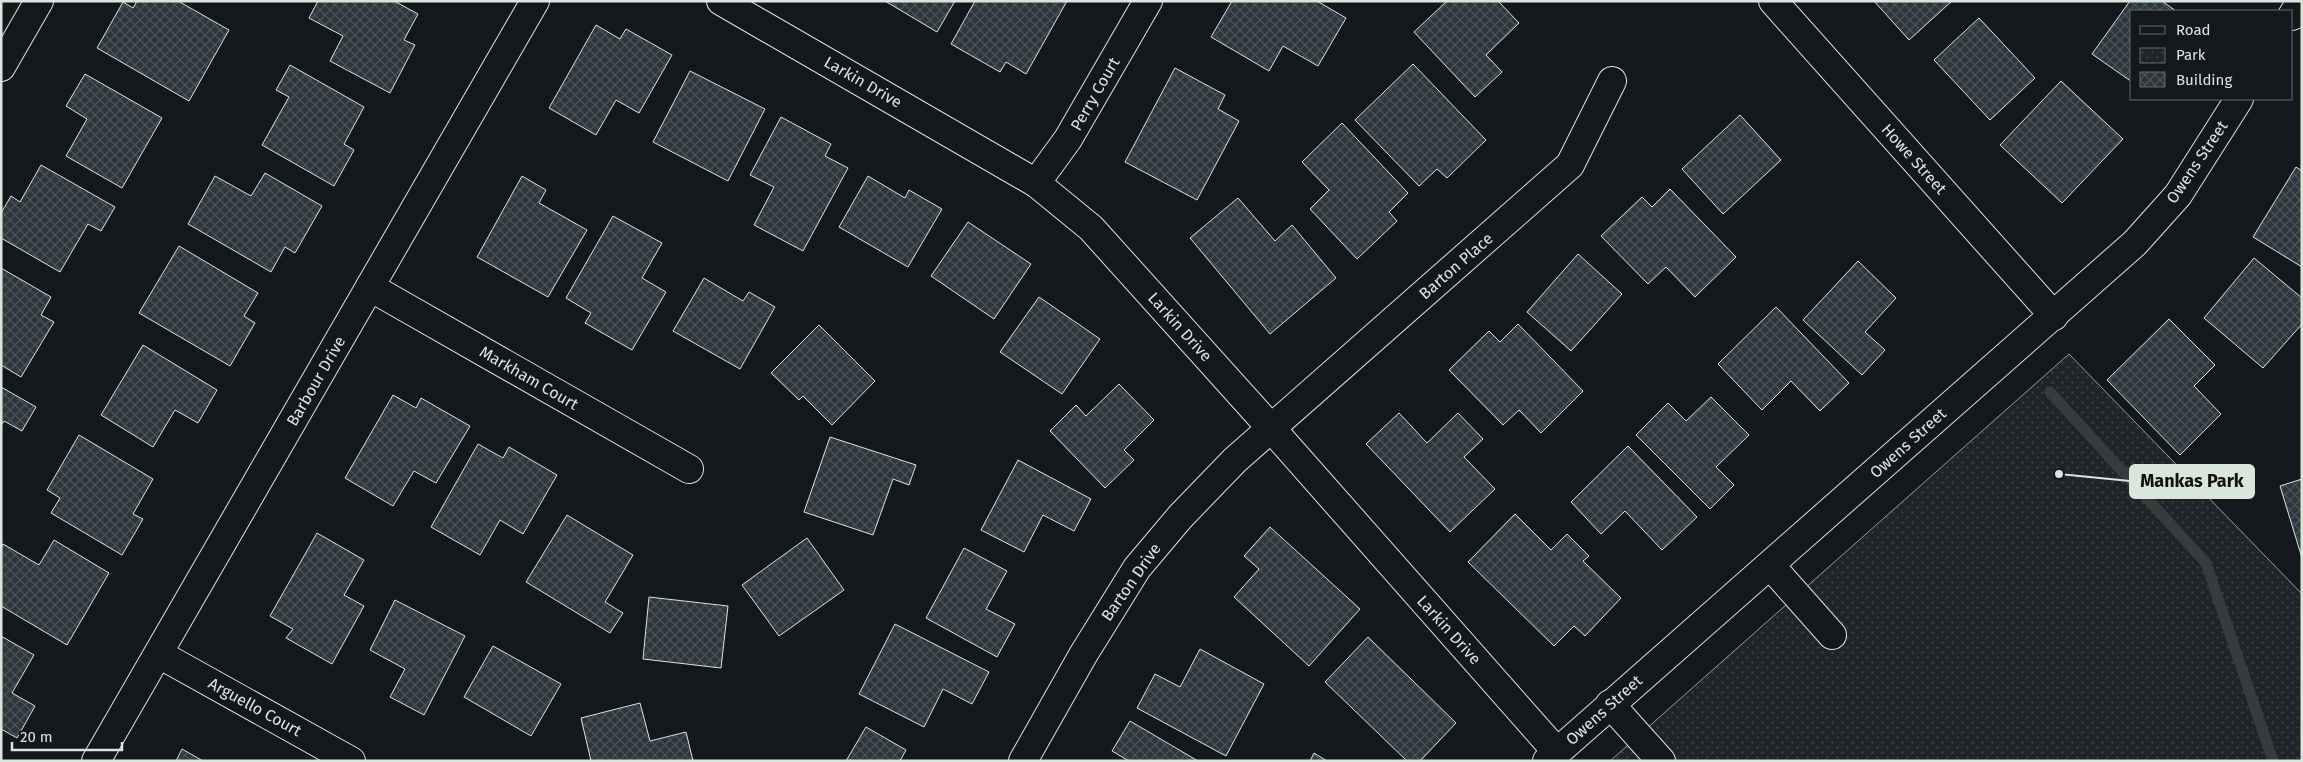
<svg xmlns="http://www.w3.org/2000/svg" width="2303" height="762" viewBox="0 0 2303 762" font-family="'Fira Sans',sans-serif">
  <defs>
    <pattern id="park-dots" width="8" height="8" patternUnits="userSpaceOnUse" patternTransform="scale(1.25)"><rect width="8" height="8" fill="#202428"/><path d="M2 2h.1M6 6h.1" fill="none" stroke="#404447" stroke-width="1.8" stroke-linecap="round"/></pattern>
    <pattern id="building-cross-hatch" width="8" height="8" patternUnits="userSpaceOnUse" patternTransform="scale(1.25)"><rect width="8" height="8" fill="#2c363c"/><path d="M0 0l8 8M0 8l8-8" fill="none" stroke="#4a5358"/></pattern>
  </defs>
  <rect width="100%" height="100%" fill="#14181c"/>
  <path fill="url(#park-dots)" stroke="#939e99" d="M2069,354l233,240v167h-692z"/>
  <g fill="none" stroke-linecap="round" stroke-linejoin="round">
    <path stroke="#363b3e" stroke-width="11" d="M2050,392l156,171 67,198"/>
  </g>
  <g fill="url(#building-cross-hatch)" stroke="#d8e6dc">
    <path d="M137,1h41l51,29 -40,71 -92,-53 26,-46 10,6z"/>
    <path d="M318,1h76l24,13 -14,26 11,5 -25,48 -60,-32 13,-25 -34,-18z"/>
    <path d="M885,1h70l-18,31z"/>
    <path d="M975,1h92l-41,73 -20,-12 -6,10 -49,-28z"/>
    <path d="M1232,1h85l29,17 -28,48 -35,-20 -14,25 -58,-34z"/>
    <path d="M1447,1h51l21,22 -33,32 16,17 -27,25 -61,-65z"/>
    <path d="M1874,1h78l-43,39z"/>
    <path d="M2130,1h32l14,10h-44v71l-40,-28z"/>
    <path d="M1979,18l56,60 -45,42 -56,-60z"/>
    <path d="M596,25l24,14 6,-10 46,26 -33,58 -23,-13 -20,35 -47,-27z"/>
    <path d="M1413,64l73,76 -39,38 -10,-9 -18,17 -64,-66z"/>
    <path d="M290,65l74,42 -20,37 10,6 -20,36 -72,-41 27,-48 -13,-7z"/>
    <path d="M1175,68l50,27 -7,14 21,12 -42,79 -72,-38z"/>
    <path d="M690,71l75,38 -37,72 -75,-39z"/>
    <path d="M85,74l77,44 -40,70 -56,-32 21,-37 -21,-13z"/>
    <path d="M2061,81l62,58 -61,64 -62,-58z"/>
    <path d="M1740,115l41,45 -58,54 -41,-45z"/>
    <path d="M781,117l50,27 -6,12 23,12 -45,83 -49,-26 20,-38 -24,-12z"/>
    <path d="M1342,123l66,70 -19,19 8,9 -40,38 -47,-50 19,-19 -27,-28z"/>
    <path d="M41,165l74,42 -14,24 -13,-7 -28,48 -59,-34v-25l10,-17 9,6z"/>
    <path d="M2296,167l6,4v96l-49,-30z"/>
    <path d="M265,173l57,33 -27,47 -10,-6 -14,25 -83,-48 27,-48 36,20z"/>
    <path d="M522,176l24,14 -7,13 48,27 -39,67 -71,-40z"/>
    <path d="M868,176l37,22 4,-8 33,19 -34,58 -69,-40z"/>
    <path d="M1670,189l66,68 -41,40 -29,-30 -18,17 -47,-48 41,-39 10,10z"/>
    <path d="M1238,198l37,43 17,-16 44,53 -66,56 -80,-96z"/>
    <path d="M613,216l49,27 -20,35 24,14 -34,58 -47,-27 6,-10 -25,-15z"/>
    <path d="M968,222l63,42 -37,55 -63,-43z"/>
    <path d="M179,246l79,47 -14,23 11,7 -25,43 -91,-53z"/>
    <path d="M1578,254l44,40 -51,57 -44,-39z"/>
    <path d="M2254,258l48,40v26l-39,44 -59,-50z"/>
    <path d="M1858,261l38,37 -31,34 20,18 -23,25 -59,-55z"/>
    <path d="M1,268l50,29 -10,18 13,7 -33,55 -20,-12z"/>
    <path d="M704,278l39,23 6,-9 26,15 -35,62 -67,-38z"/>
    <path d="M1039,297l61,42 -38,55 -62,-42z"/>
    <path d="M1776,307l73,76 -29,28 -29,-30 -29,29 -44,-46z"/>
    <path d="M2169,319l46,46 -21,21 27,28 -41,41 -73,-75z"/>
    <path d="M1518,324l65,67 -42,42 -22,-23 -16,15 -54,-55 40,-39 11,11z"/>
    <path d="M819,325l56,56 -43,44 -29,-29 -4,4 -28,-27z"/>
    <path d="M143,345l74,45 -19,33 -23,-13 -22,37 -52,-32z"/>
    <path d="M1119,384l35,36 -30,30 10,10 -29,28 -55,-57 26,-26 10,11z"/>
    <path d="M1,387l35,20 -14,24 -18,-10 -3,5z"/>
    <path d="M393,395l23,13 5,-10 49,28 -34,57 -22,-12 -21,35 -48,-28z"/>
    <path d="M1711,397l38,38 -33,32 18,18 -24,24 -74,-74 32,-32 18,18z"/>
    <path d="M1399,413l28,30 31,-30 25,26 -19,18 31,32 -45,43 -84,-88z"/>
    <path d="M79,435l74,44 -20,35 10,5 -21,36 -71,-42 9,-15 -13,-8z"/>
    <path d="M830,437l86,28 -7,20 -16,-6 -20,56 -69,-23z"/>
    <path d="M478,444l25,14 6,-11 48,28 -34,59 -23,-14 -20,35 -49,-28z"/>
    <path d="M1628,446l69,71 -35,33 -37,-39 -24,23 -30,-32z"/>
    <path d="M1018,460l73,39 -17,32 -31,-16 -19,37 -43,-22z"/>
    <path d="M2302,479v79l-22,-72z"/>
    <path d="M1515,514l36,36 16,-16 22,22 -6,5 38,37 -36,38 -11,-10 -20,20 -86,-84z"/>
    <path d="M567,515l66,40 -28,47 18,11 -13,20 -84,-51z"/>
    <path d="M1270,527l90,82 -51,57 -75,-69 25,-28 -15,-13z"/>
    <path d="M317,533l47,27 -20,35 20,11 -32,58 -46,-26 7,-9 -23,-13z"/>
    <path d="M807,538l37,52 -65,46 -37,-51z"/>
    <path d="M54,540l55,33 -42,72 -66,-39v-58l2,-4 36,21z"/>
    <path d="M964,548l43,23 -21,38 29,15 -18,33 -71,-39z"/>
    <path d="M649,597l79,9 -7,62 -78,-9z"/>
    <path d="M395,600l70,36 -41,79 -34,-18 15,-28 -35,-19z"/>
    <path d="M895,624l94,48 -17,32 -29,-15 -19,38 -65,-33z"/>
    <path d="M1,636l33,19 -22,38 23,13 -18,32 -16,-9z"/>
    <path d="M1368,637l88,86 -36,38h-13l-82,-79z"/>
    <path d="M493,646l68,38 -30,52 -67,-39z"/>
    <path d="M1200,649l64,35 -38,72 -89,-48 18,-34 25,13z"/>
    <path d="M640,703l10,38 36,-9 7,29h-102l-10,-43z"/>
    <path d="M1130,721l68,40h-69l-17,-10z"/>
    <path d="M866,727l40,23 -6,11h-54z"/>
    <path d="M182,749l21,12h-27z"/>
    <path d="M1314,753l13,8h-17z"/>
  </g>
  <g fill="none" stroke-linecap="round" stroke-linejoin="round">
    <defs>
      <g id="minor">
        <path d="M721,1l315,182 55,45 180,200 286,324"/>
        <path d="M1773,1l281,315"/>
        <path d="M2292,16l9,-15"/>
        <path d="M1,67l38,-66"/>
        <path d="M1036,183l32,-44 80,-138"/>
        <path d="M370,287l319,182"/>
        <path d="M1770,565l62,70"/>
        <path d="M159,654l192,107"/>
        <path d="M1610,704l51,57"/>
        <path d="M96,761l439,-760"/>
        <path d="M1023,761l60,-106 54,-87 43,-51 55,-57 335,-295 42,-84"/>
        <path d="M1547,761l588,-518 43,-48 61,-96"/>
      </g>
    </defs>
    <use href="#minor" stroke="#d8e6dc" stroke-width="30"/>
    <use href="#minor" stroke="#14181c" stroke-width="28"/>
  </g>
  <g text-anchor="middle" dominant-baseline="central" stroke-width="4" stroke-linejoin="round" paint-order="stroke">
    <g font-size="16" fill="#d8e6dc" stroke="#14181c">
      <text transform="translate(863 82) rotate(30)">Larkin Drive</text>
      <text transform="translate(1095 94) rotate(-60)">Perry Court</text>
      <text transform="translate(1914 159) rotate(48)">Howe Street</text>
      <text transform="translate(2197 162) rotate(-56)">Owens Street</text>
      <text transform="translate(1456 266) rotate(-41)">Barton Place</text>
      <text transform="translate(1180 327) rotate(48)">Larkin Drive</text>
      <text transform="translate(529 378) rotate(30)">Markham Court</text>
      <text transform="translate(316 381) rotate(-60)">Barbour Drive</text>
      <text transform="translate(1908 443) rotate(-42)">Owens Street</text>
      <text transform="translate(1131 582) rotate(-55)">Barton Drive</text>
      <text transform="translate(1449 630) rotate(48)">Larkin Drive</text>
      <text transform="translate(255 707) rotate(29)">Arguello Court</text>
      <text transform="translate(1604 710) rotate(-42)">Owens Street</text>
    </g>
  </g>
  <path fill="none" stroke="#d8e6dc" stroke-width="2" d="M2059 474L2130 481"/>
  <circle fill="#d8e6dc" stroke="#14181c" stroke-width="2" cx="2059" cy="474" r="5"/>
  <rect fill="#d8e6dc" stroke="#d8e6dc" stroke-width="2" x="2130" y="465" width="124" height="33" rx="5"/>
  <g font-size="18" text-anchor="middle" font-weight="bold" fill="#111">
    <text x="2192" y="487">Mankas Park</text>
  </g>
  <rect width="2303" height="762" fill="none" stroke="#d8e6dc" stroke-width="5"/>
  <rect x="2130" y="10" width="162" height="90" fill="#14181c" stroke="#626a69"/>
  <rect x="2140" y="26" width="25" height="8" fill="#14181c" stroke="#626a69"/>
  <text x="2176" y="35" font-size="15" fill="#d8e6dc">Road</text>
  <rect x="2140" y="48" width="25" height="15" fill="url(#park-dots)" stroke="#626a69"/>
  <text x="2176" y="60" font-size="15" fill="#d8e6dc">Park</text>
  <rect x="2140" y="72" width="25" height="15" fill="url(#building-cross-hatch)" stroke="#626a69"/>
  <text x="2176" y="85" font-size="15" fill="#d8e6dc">Building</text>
  <path d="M12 742v8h110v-8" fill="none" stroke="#d8e6dc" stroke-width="2.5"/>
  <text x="20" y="742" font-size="15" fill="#d8e6dc" stroke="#14181c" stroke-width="4" paint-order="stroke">20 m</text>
</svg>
